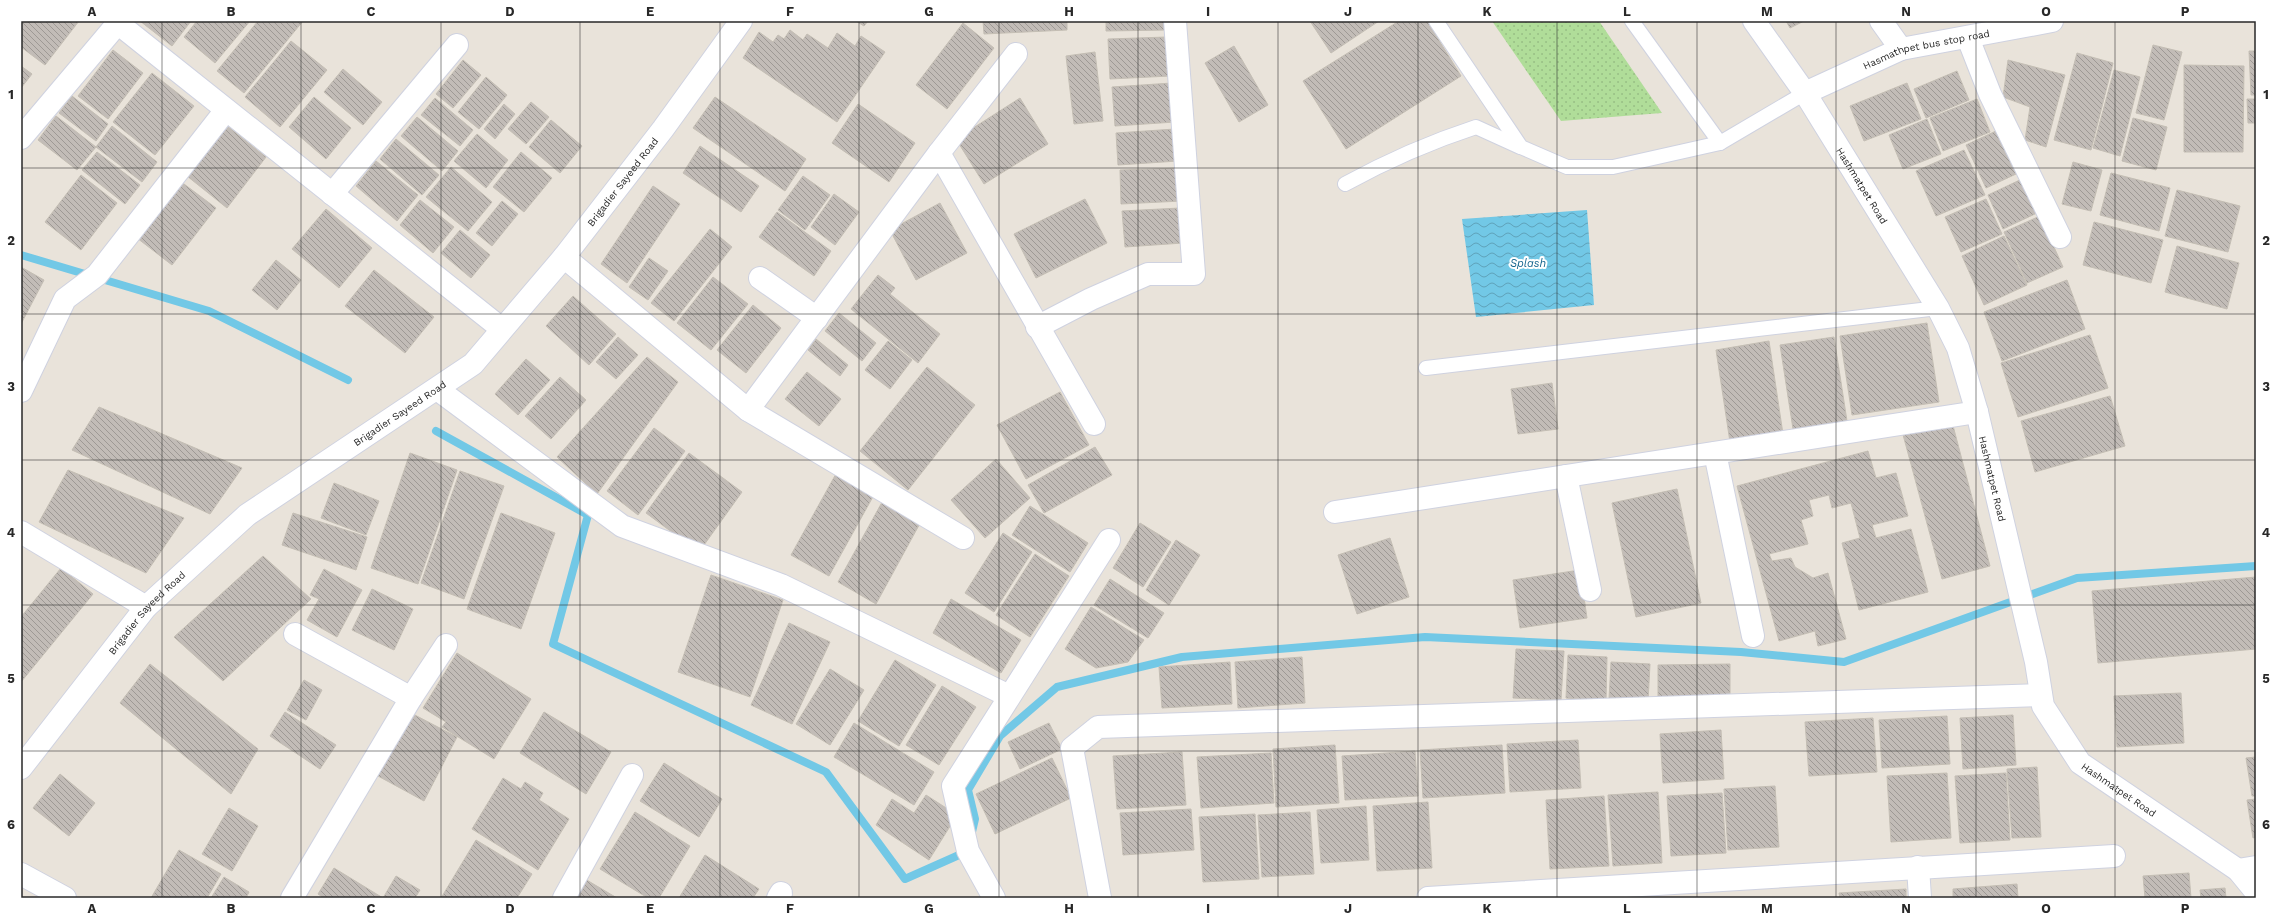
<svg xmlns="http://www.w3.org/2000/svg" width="2277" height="919" viewBox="0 0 2277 919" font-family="'Work Sans',sans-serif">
  <defs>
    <pattern id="grass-dots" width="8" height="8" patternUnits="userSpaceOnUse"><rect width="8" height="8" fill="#b0dd99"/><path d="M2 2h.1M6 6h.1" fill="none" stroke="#97be84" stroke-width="1.8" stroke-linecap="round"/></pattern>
    <pattern id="water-waves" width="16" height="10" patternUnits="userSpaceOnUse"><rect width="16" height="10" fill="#72c8e6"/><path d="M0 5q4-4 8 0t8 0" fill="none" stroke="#5ea2ba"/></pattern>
    <pattern id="building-back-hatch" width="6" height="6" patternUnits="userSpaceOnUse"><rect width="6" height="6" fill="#c2bcb7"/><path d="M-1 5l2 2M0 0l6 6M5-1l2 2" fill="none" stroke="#9e9995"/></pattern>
  </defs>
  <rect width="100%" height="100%" fill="#e9e3da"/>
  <path fill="url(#grass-dots)" d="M1492,21h107l63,92 -101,8z"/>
  <path fill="url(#water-waves)" d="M1587,210l7,95 -118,12 -14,-98z"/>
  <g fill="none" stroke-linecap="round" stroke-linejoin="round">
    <g stroke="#72c8e6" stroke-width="8">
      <path d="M21,255l188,56 139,69"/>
      <path d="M436,431l152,84 -35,129 273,128 79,107 63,-28"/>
      <path d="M971,836l4,-17 -7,-29 32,-54 57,-49 125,-30 243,-20 316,15 103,10 233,-84 179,-12"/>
    </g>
  </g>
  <g fill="url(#building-back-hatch)" stroke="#c4beb4">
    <path d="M21,21h58l-34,44 -24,-18z"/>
    <path d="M140,21h51l-19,25z"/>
    <path d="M197,21h53l-35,42 -31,-26z"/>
    <path d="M258,21h45l-59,72 -27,-22z"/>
    <path d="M856,21h12l-4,5z"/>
    <path d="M983,21h84v9l-83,4z"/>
    <path d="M1106,21h60l1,9 -61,1z"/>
    <path d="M1310,21h69l-48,32z"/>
    <path d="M1399,21h28l34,55 -115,73 -43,-68z"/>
    <path d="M1786,21h18l-14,7z"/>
    <path d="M963,23l31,25 -47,61 -31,-24z"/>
    <path d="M790,30l13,10 4,-6 21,14 9,-15 18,13 6,-10 24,16 -48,70 -94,-64 16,-26 14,10 5,-7 6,4z"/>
    <path d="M1167,37l3,39 -60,3 -2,-40z"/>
    <path d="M291,41l36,29 -47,57 -35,-30z"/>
    <path d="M2153,45l29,7 -18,68 -28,-7z"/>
    <path d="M1234,46l34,59 -29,17 -34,-59z"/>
    <path d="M113,50l30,23 -35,46 -30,-23z"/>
    <path d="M2249,51h7v44h-5z"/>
    <path d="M1095,52l8,69 -29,3 -8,-68z"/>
    <path d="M2077,53l36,10 -22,87 -37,-10z"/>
    <path d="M463,60l18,15 -28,33 -17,-14z"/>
    <path d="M2008,60l57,15 -19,72 -21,-7 5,-33 -27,-10z"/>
    <path d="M2184,65l60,1 -1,86h-59z"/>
    <path d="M21,66l11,8 -11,14z"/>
    <path d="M343,69l39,33 -19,23 -39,-33z"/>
    <path d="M2114,70l26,7 -20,79 -27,-8z"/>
    <path d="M1957,71l12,29 -43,18 -12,-29z"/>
    <path d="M152,73l42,33 -39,49 -42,-33z"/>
    <path d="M486,77l21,18 -28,34 -21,-17z"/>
    <path d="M1172,83l3,39 -60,4 -3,-39z"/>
    <path d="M1907,83l14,36 -57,22 -14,-35z"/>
    <path d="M72,96l36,28 -12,17 -37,-28z"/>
    <path d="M314,97l37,31 -25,31 -37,-32z"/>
    <path d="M715,97l91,62 -21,32 -92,-63z"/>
    <path d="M435,98l38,32 -13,16 -39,-31z"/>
    <path d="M1020,98l28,46 -64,40 -28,-45z"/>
    <path d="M1977,99l13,33 -47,19 -13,-33z"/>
    <path d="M2247,99h9v24h-8z"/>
    <path d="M531,102l18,15 -23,27 -18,-15z"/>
    <path d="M504,104l11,10 -20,25 -11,-10z"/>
    <path d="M858,104l57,39 -26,39 -57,-39z"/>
    <path d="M56,116l40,31 -19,23 -39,-30z"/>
    <path d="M417,117l41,34 -16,20 -41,-35z"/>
    <path d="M2133,118l34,9 -11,43 -34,-9z"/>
    <path d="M1927,119l14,35 -38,15 -14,-34z"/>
    <path d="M551,120l31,26 -22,27 -31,-26z"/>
    <path d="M226,125l40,32 -39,51 -40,-32z"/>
    <path d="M112,126l45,36 -15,20 -46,-35z"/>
    <path d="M1175,129l3,32 -60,4 -2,-32z"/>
    <path d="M1996,131l20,43 -30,14 -20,-43z"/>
    <path d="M477,134l31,26 -22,28 -32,-27z"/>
    <path d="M396,139l43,36 -17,20 -42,-36z"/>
    <path d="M700,146l59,40 -18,26 -58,-39z"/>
    <path d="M1964,150l21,45 -49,21 -20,-45z"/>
    <path d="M97,152l43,33 -15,19 -43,-34z"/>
    <path d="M521,152l31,26 -28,34 -31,-25z"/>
    <path d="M376,161l42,34 -21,26 -41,-35z"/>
    <path d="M2073,162l29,8 -11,41 -29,-7z"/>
    <path d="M451,167l41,35 -24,29 -42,-34z"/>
    <path d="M1180,168l2,33 -61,3 -1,-34z"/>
    <path d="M2111,173l59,15 -11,43 -59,-16z"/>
    <path d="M81,175l36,28 -36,47 -36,-28z"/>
    <path d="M803,176l27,19 -25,35 -27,-20z"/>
    <path d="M2022,179l15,34 -34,16 -15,-34z"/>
    <path d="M180,181l36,27 -44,57 -35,-27z"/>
    <path d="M653,186l27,18 -53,79 -26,-19z"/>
    <path d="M2177,190l63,16 -12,46 -63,-16z"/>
    <path d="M834,194l25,18 -24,33 -24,-18z"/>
    <path d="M1085,199l22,44 -71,35 -22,-44z"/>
    <path d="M1986,199l16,35 -41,18 -16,-35z"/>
    <path d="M420,200l34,27 -21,26 -33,-28z"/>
    <path d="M502,201l16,13 -26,32 -16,-13z"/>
    <path d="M940,203l27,50 -51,27 -26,-50z"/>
    <path d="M1180,208l3,35 -58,4 -3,-36z"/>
    <path d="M326,209l46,39 -33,40 -47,-39z"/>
    <path d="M777,212l54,39 -17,25 -55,-39z"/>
    <path d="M2040,216l23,51 -36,16 -23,-51z"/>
    <path d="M2094,222l69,18 -12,43 -68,-18z"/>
    <path d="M710,229l22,18 -58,74 -23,-18z"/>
    <path d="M460,230l30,25 -19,23 -30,-25z"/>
    <path d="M2004,236l23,49 -43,20 -22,-49z"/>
    <path d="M2177,246l62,17 -12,46 -62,-17z"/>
    <path d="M649,258l19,13 -20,29 -19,-13z"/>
    <path d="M276,260l25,20 -24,30 -25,-20z"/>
    <path d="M21,267l23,13 -23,44z"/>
    <path d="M374,270l60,47 -29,36 -60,-47z"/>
    <path d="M878,275l17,13 -5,6 50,40 -22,29 -67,-54z"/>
    <path d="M713,277l35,27 -37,46 -34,-27z"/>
    <path d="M2067,280l18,49 -83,32 -18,-49z"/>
    <path d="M573,296l43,38 -27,31 -43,-39z"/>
    <path d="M753,305l28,23 -35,45 -29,-23z"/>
    <path d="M839,313l37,30 -14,18 -37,-30z"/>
    <path d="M1927,323l12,79 -87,13 -12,-79z"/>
    <path d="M2090,335l18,53 -90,29 -17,-54z"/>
    <path d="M618,337l20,18 -22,24 -20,-17z"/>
    <path d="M1834,337l13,84 -54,8 -13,-84z"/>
    <path d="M816,339l32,26 -8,11 -32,-26z"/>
    <path d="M888,341l24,19 -22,29 -25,-19z"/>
    <path d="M1769,341l14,93 -53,8 -14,-92z"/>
    <path d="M647,357l31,25 -81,112 -40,-37z"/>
    <path d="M526,359l24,21 -32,35 -23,-21z"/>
    <path d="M927,367l48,38 -67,85 -48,-39z"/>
    <path d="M807,372l34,27 -22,27 -34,-27z"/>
    <path d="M560,377l26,23 -35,39 -26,-23z"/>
    <path d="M1552,383l6,46 -40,5 -7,-45z"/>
    <path d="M1060,392l29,53 -63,34 -29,-54z"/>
    <path d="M2110,396l15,50 -90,26 -14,-51z"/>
    <path d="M99,407l143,61 -32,46 -138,-64z"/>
    <path d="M1951,418l39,148 -48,13 -40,-148z"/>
    <path d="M654,428l31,23 -47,64 -31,-24z"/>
    <path d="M1095,447l17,28 -68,38 -16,-28z"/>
    <path d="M1868,451l8,27 20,-5 12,43 -36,9 4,13 35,-9 17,63 -69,18 -17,-67 18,-5 -9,-35 -19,5 -3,-13 -20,5 4,16 -12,4 7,24 -39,10 3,7 19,-3 4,9 18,11 15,-5 18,66 -28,7 -3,-15 -36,10 -42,-155z"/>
    <path d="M410,453l47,17 -39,114 -47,-16z"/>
    <path d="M689,453l53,39 -43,60 -53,-39z"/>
    <path d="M996,459l34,39 -45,40 -34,-38z"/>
    <path d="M68,470l116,48 -38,55 -107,-51z"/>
    <path d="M460,471l44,15 -40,113 -43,-16z"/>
    <path d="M837,472l38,21 -46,83 -38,-21z"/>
    <path d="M334,483l45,18 -13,34 -45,-17z"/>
    <path d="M1677,489l24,114 -65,14 -24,-114z"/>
    <path d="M886,495l38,21 -48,88 -38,-22z"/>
    <path d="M1030,506l58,37 -18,29 -58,-37z"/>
    <path d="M293,513l74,24 -11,33 -74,-25z"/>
    <path d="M501,513l54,20 -34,96 -54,-20z"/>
    <path d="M1140,523l31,19 -28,45 -30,-19z"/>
    <path d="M1003,533l29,19 -38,60 -29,-19z"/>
    <path d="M1390,538l19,59 -52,17 -19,-59z"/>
    <path d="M1176,540l24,15 -31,50 -23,-15z"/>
    <path d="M1035,554l34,22 -39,61 -34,-22z"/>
    <path d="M263,556l48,43 -88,82 -49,-44z"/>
    <path d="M61,568l32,26 -72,88v-65z"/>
    <path d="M324,569l38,21 -25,47 -30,-17 12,-21 -9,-4z"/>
    <path d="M1580,570l7,48 -67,10 -7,-48z"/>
    <path d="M711,575l72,25 -33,97 -72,-25z"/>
    <path d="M2256,577v72l-158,14 -6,-72z"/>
    <path d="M1110,579l54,34 -16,25 -54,-33z"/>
    <path d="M372,589l41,20 -19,41 -42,-20z"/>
    <path d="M951,599l70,41 -20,33 -68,-40z"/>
    <path d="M1091,607l53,33 -16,22 -32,6 -31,-19z"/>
    <path d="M789,623l41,19 -38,82 -41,-19z"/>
    <path d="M1516,649l48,2 -3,49 -48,-2z"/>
    <path d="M457,653l74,46 -37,60 -52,-32 4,-5 -23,-14z"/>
    <path d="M1568,655l39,2 -1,44 -40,-3z"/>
    <path d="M1302,657l3,46 -67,5 -3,-46z"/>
    <path d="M895,660l41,25 -37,61 -41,-25z"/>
    <path d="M1230,662l2,42 -70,4 -3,-41z"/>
    <path d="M1611,662l39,2 -2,38 -39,-3z"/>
    <path d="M150,664l108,85 -27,45 -111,-91z"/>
    <path d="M1730,664v33l-72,2v-34z"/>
    <path d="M830,669l34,21 -34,55 -34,-21z"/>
    <path d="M304,680l18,10 -16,30 -19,-10z"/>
    <path d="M942,686l34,21 -37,58 -33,-20z"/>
    <path d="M2181,693l3,50 -67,4 -3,-51z"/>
    <path d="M285,712l51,33 -16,24 -50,-33z"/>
    <path d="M544,712l67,40 -25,42 -66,-41z"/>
    <path d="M411,713l46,24 -33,64 -46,-25z"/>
    <path d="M2013,715l3,50 -53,4 -3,-51z"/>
    <path d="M1947,716l3,48 -68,4 -3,-48z"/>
    <path d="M1873,718l4,54 -68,4 -4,-54z"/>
    <path d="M854,723l80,49 -20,33 -80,-48z"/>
    <path d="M1049,723l13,26 -42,20 -12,-27z"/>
    <path d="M1721,730l3,49 -61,4 -3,-49z"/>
    <path d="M1578,740l3,48 -71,4 -3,-48z"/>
    <path d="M1335,745l4,58 -63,4 -3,-58z"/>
    <path d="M1502,745l3,48 -82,5 -3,-48z"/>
    <path d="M1415,751l3,45 -73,4 -3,-44z"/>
    <path d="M1182,752l4,53 -69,4 -4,-53z"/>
    <path d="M1271,753l3,50 -73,5 -4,-51z"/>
    <path d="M2256,757v39h-4l-6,-38z"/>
    <path d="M1052,758l19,40 -76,36 -19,-40z"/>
    <path d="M664,763l58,36 -23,38 -59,-36z"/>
    <path d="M2037,767l4,70 -29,1 -5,-69z"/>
    <path d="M1947,773l4,65 -60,4 -4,-66z"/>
    <path d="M2006,773l4,67 -50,3 -5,-67z"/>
    <path d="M60,774l35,29 -26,33 -36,-28z"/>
    <path d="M503,778l18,11 4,-7 18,11 -4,7 30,19 -31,51 -66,-41z"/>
    <path d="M1775,786l4,61 -51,3 -4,-61z"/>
    <path d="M1658,792l4,71 -49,3 -5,-71z"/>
    <path d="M1722,793l4,60 -55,3 -4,-60z"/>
    <path d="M926,795l31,20 -28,45 -53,-35 16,-26 22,14z"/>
    <path d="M1604,796l5,70 -59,3 -4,-69z"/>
    <path d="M2256,799v38l-3,1 -6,-38z"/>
    <path d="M1428,802l4,66 -55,3 -4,-65z"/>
    <path d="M1366,806l3,54 -48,3 -4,-53z"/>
    <path d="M229,808l29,18 -26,45 -30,-17z"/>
    <path d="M1191,809l3,41 -71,5 -3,-42z"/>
    <path d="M635,812l55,34 -31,52h-11l-48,-29z"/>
    <path d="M1310,812l4,62 -52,3 -4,-62z"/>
    <path d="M1255,814l4,65 -56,3 -4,-65z"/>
    <path d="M476,840l56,34 -15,24h-76z"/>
    <path d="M179,850l42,24 -14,24h-56z"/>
    <path d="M705,855l54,34 -6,9h-74z"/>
    <path d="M334,868l49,30h-59l-6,-4z"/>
    <path d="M2189,873l2,25h-46l-2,-22z"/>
    <path d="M396,876l24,14 -5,8h-32z"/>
    <path d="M224,877l25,15 -3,6h-35z"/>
    <path d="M585,879l32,19h-43z"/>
    <path d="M2017,884l1,14h-65v-9z"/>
    <path d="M2225,888l1,10h-25l-1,-8z"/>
    <path d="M1906,889v9h-66l-1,-5z"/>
  </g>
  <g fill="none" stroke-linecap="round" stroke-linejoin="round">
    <defs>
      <g id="lane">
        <path d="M1436,21l85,126 46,20h46l107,-24 85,-50"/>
        <path d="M1632,21l88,122"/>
        <path d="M1345,184c42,-23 85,-42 131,-57l44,20"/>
        <path d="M1426,368l512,-60"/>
      </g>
      <g id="street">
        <path d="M1881,21l20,28"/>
        <path d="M1968,38l22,56 70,143"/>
        <path d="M1016,54l-77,99 155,271"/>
        <path d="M21,138l97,-115"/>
        <path d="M332,194l125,-149"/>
        <path d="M564,257l184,153 215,128"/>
        <path d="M760,278l57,40"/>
        <path d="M1037,327l54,-28 57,-25h46l-19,-253"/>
        <path d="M437,389l185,137 159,59 228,111"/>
        <path d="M21,391l44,-92 32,-24 129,-165"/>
        <path d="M748,410l191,-257"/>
        <path d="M1715,453l38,183"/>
        <path d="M1566,476l24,114"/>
        <path d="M1335,512l642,-100"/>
        <path d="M21,532l125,75"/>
        <path d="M295,634l116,64"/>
        <path d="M1918,867l2,31"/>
        <path d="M2238,870l18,-3"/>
        <path d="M21,874l44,24"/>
        <path d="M292,898l119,-200 35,-53"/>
        <path d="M564,898l68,-123"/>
        <path d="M778,898l3,-5"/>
        <path d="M994,898l-26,-47 -15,-65 156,-246"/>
        <path d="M1100,898l-28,-150 26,-21 943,-32"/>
        <path d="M1428,898l686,-42"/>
      </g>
      <g id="secondary">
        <path d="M115,21l387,308"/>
        <path id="s1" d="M1754,21l51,72 133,215 20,40 19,64 59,250 7,44 37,57 158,107 18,22"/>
        <path id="s2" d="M1805,93l96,-44 151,-28"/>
        <path id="s3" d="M21,768l125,-161 101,-92 226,-151 91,-107 99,-128 78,-108"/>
      </g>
    </defs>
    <use href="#lane" stroke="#cfd2e0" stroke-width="16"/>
    <use href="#street" stroke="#cfd2e0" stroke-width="24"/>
    <use href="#secondary" stroke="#cfd2e0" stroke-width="24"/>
    <use href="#lane" stroke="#fff" stroke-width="14"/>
    <use href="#street" stroke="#fff" stroke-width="22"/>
    <use href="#secondary" stroke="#fff" stroke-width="22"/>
  </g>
  <path fill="none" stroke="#282828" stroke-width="1" stroke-opacity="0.55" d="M162,21v877M301,21v877M441,21v877M580,21v877M720,21v877M859,21v877M999,21v877M1138,21v877M1278,21v877M1418,21v877M1557,21v877M1697,21v877M1836,21v877M1976,21v877M2115,21v877M21,168h2235M21,314h2235M21,460h2235M21,605h2235M21,751h2235"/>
  <g text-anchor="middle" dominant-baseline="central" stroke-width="4" stroke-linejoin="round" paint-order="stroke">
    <g font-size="10" fill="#282828" stroke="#fff">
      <text stroke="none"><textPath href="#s2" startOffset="130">Hasmathpet bus stop road</textPath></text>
      <text stroke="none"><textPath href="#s3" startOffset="848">Brigadier Sayeed Road</textPath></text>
      <text stroke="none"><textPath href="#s1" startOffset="197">Hashmatpet Road</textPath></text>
      <text stroke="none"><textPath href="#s3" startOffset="524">Brigadier Sayeed Road</textPath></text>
      <text stroke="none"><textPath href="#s1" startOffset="521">Hashmatpet Road</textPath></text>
      <text stroke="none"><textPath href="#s3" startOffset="200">Brigadier Sayeed Road</textPath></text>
      <text stroke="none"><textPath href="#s1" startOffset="869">Hashmatpet Road</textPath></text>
    </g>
    <g font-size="11" font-style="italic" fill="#15658e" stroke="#fff">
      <text x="1528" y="263">Splash</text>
    </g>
  </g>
  <rect width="2277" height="919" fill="none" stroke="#ffffff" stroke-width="44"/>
  <rect x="22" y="22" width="2233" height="875" fill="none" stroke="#282828" stroke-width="1.5"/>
  <g font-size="13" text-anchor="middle" font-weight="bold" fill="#282828">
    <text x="92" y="16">A</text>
    <text x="231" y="16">B</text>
    <text x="371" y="16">C</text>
    <text x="510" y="16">D</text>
    <text x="650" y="16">E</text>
    <text x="790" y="16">F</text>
    <text x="929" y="16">G</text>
    <text x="1069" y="16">H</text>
    <text x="1208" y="16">I</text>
    <text x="1348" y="16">J</text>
    <text x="1487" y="16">K</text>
    <text x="1627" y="16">L</text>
    <text x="1767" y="16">M</text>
    <text x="1906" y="16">N</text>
    <text x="2046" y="16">O</text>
    <text x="2185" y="16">P</text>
    <text x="11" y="99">1</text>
    <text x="2266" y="99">1</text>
    <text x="11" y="245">2</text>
    <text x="2266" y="245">2</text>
    <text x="11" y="391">3</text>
    <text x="2266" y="391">3</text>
    <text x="11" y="537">4</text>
    <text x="2266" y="537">4</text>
    <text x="11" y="683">5</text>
    <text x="2266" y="683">5</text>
    <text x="11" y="829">6</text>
    <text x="2266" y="829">6</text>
    <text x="92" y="913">A</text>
    <text x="231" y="913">B</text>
    <text x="371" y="913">C</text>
    <text x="510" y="913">D</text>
    <text x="650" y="913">E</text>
    <text x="790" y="913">F</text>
    <text x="929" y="913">G</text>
    <text x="1069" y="913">H</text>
    <text x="1208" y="913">I</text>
    <text x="1348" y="913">J</text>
    <text x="1487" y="913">K</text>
    <text x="1627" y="913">L</text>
    <text x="1767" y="913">M</text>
    <text x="1906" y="913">N</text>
    <text x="2046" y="913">O</text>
    <text x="2185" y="913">P</text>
  </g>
</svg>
